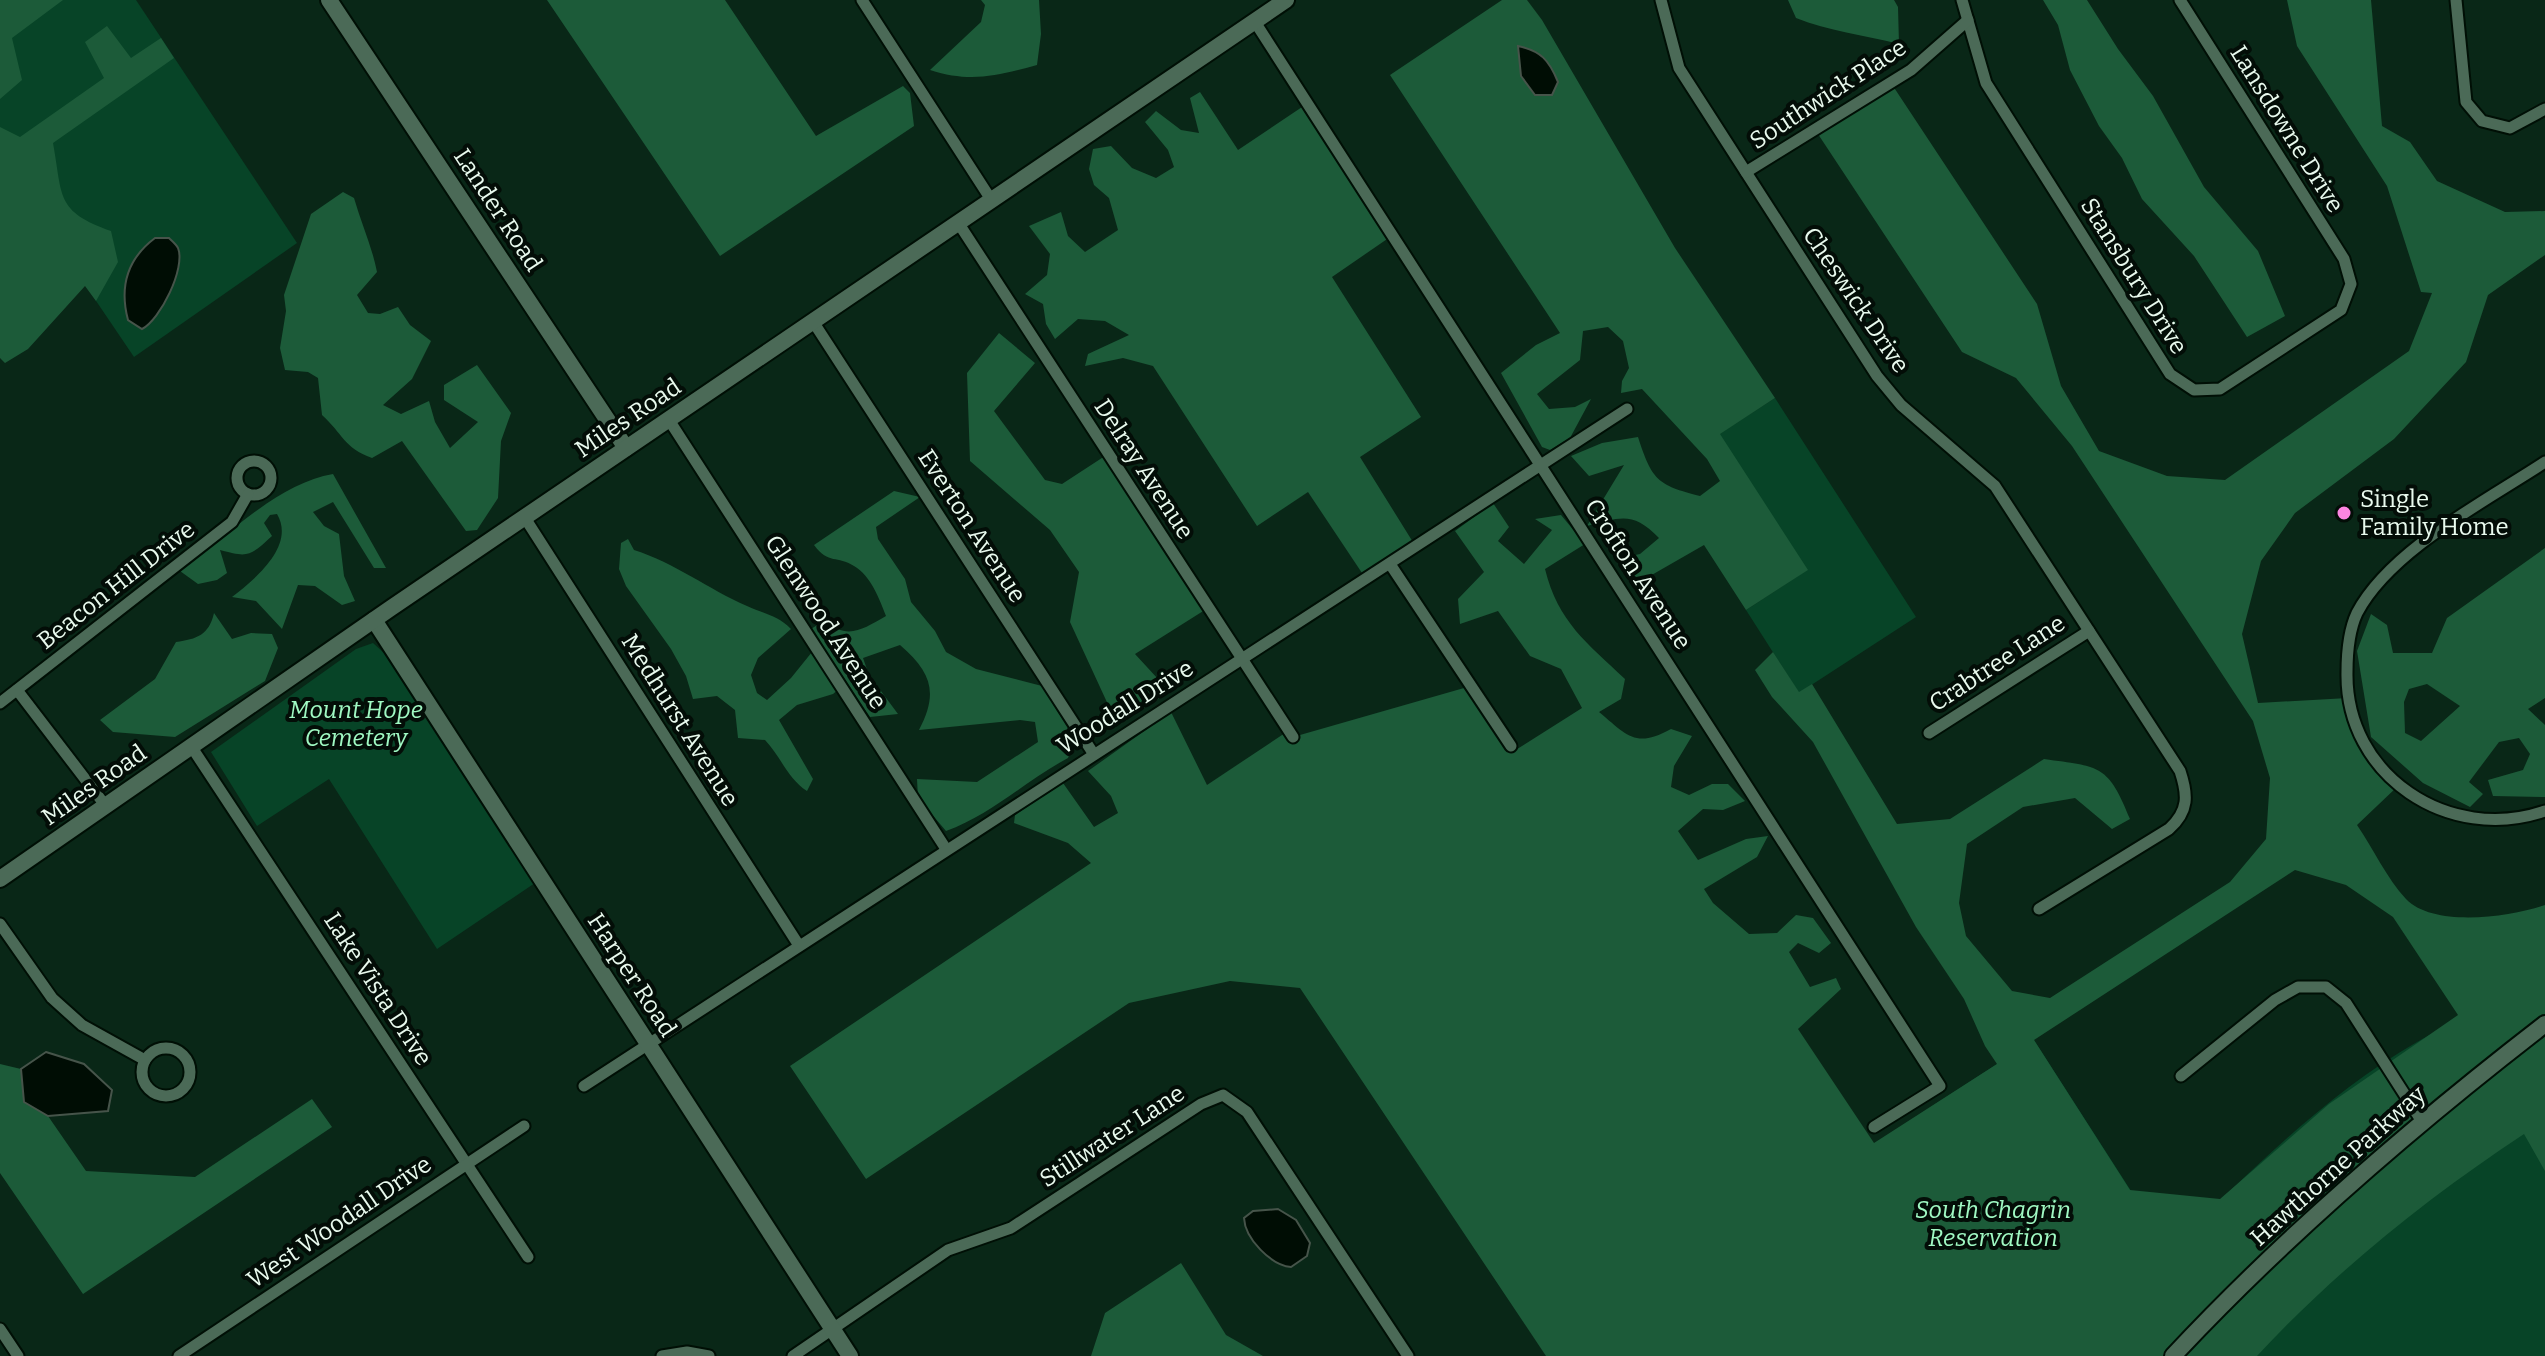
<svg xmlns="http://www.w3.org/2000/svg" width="2545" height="1356" viewBox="0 0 2545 1356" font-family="Bitter,serif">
  <rect width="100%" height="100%" fill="#092717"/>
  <g fill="#074427">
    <path d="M0,0h136l161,243 -163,114 -134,-198z"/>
    <path d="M1775,398l141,219 -117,76 -53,-83 61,-40 -88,-136z"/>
    <path d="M373,643l11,10 151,230 -98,66 -108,-170 -72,47 -46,-74 145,-103z"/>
    <path d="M2545,985v371h-784l-63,-98 336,-218 135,210c77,-74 154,-154 248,-208 39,-23 86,-39 128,-57z"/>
  </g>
  <g fill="#1c5b39" fill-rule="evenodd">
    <path d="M0,0h63l-51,38 10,42 -22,19z"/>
    <path d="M547,0h178l91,136 87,-50 7,7 4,33 -194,130z"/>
    <path d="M981,0h58l2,34 -4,31c-40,11 -67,18 -107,5l51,-48 4,-17z"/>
    <path d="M1502,0h25l15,20 133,228 100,150 -55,36 88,136 -62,40 -42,-65 -68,39 -10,-27 14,-3 19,-16c-26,-27 -38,-21 -72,-12l37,-61 -35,11 -18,-20 31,-13 36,-6c14,43 19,48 62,59l20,-15 -13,-22 -65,-70 -21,4 1,-12 7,-13 -6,-27 -15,-14 -25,4 -3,29 -43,34 12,15 26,-2 16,-8 -21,39 -20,12 -8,-3 -41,-74 35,-28 24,-12 -170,-258z"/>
    <path d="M1788,0h106l4,7 1,37c-35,-9 -71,-13 -103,-26z"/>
    <path d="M2043,0h44l31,49 35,47 51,91 54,64 27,65 -38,21 -53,-81 -52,-57 -20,-41 -23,-32 -29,-56 -12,-45z"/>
    <path d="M2287,0h84l11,126 28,16 27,39 68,31 40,-1v44l-57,40 -22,67 -72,77 -99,74 -34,48 -19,73 16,69 90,-5 3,21 47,67 -41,39c16,23 30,54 49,74 28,29 104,18 139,6v266l-21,-37c-98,65 -187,136 -267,222h-711l-246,-368 -70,-7 -101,22 -263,176 -76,-113 301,-203 -23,-20 -54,-20 1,-8 48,-32 31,44 24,-14 -7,-17 -23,-25 83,-59 36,73 81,-54 5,6 178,-51 43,65 68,-43 -21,-39 -31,-13 -32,-45 -38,13 -2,-25 26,-27 -29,-41 38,-28 16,24 -11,14 26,23 28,-34 -17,-11 26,-4 24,29 -40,25c13,53 42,74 80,110l-4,20 -22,13c28,23 36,37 72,17l21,7 -18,30 -3,21 18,8 23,-11h16l17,17 -22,9 -20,-1 -25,22 20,29 48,-21 22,-3 -11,21 -53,32 9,14 36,31 28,-1 19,-18 17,3 18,25 -12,10 -21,-10 -9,9 21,35 26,-9 5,11 -43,40 76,114 123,-79 -12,-18 -21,-47 -48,-72 -103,-185 -41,-45 -17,-27 18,-18 26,40 13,-8 85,140 53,-5 94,-60c56,8 64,5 86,60l-18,10 -37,-31 -52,9 -56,37 -8,59 7,33 46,55 38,7 180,-116 36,-43 4,-61 -17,-57 -181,-275 -56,-68 -54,-26 -148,-224 77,-45 146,221 24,82 38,65 68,25 58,4 184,-129 23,-58 -11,-1 -34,-106 -90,-140zM2295,870l51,15 47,32 65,98 -129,89 -109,95 -90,-9 -96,-150z"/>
    <path d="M107,26l24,32 30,-20 13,20 -121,85c10,54 2,68 58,88l7,31 -22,39 -11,-15 -57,63 -23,14 -5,-5v-231l20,10 84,-59 -19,-36z"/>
    <path d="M1200,92l38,58 70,-47 85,132 -61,42 89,140 -61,40 56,90 -50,32 -58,-87 -51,34 -104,-160 -30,-8 -38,8 3,-12 41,-19 -24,-14 -27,-2 -23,20 -9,-15 -3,-20 -18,-10 22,-19 3,-21 -21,-28 32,-14 7,24 17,16 33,-22 -9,-32 -15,-13 -5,-16 4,-20 18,-3 21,22 24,10 18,-11 -6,-17 -23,-28 11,-11 25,19 18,3 -9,-35z"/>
    <path d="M343,192l11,6c7,25 18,48 23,74l-20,23 11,18 12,1 18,-7 12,18 21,16 -19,38 -29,26 18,9 28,-13 6,21 15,26 28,-26 -34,-22v-15l33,-20 34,48 -10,28 -3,57 -21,32 -11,1 -64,-90 -30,17c-28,-10 -29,-24 -50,-43l-4,-37 -10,-6 -23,-2 -5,-22 6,-37 -2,-16 27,-81z"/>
    <path d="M999,333l36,30 -41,48 51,69 17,4 46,-30 100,154 -73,46 35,38 -53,32 -47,-102 9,-50 -29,-42 -80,-69 -3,-88z"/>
    <path d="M333,474l53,94h-12l-41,-66 -20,10 11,14 15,8 5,42 11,25 -13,4 -27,-19 -17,-1 -16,44 -26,-28 -24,-4c22,-17 64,-51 45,-83l-7,1 -6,8 8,13c-22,20 -23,22 -52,14l7,23 -10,7 -19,4 -18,-13c45,-33 98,-88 153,-97z"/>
    <path d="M894,491l26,6 -44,30 2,12 27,40 6,23 24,29 11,21 30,17 66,17 33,54 -7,18c-43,23 -77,57 -122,73l-28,-33 -1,-19 60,3 61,-40 -3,-20 -15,-2 -101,10c20,-38 12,-58 -19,-85l-37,13 6,17 29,39 -28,3 -59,-88 14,-9c22,21 38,9 61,-4 -7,-18 -15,-40 -32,-50 -17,-11 -25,-1 -40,-21z"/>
    <path d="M628,539l6,11c41,13 74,39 113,56 17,8 30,9 44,23l-33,29 -7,17 6,18 10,7 24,-22 21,-26 28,36 -7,6 -36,11 -18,15 34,59 -6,12c-19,-12 -26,-34 -42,-51l-27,-2 -3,-28 -18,-14 -24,3 -7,-23 -15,-27 -45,-63 -7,-17 2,-26z"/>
    <path d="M2545,548v150l-17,11 17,16v72l-52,-1 -5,-16 35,-10 7,-16 -11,-16 -20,4 -30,40 14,12 -13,13 -47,-24 -52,-46 -14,-86 14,-37 16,11 6,28h39l15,-35zM2427,684l33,22 -39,35 -16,-8 -1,-31 5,-13z"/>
    <path d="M214,613l18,26 19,-6 21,1 6,14 -13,33 -90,56 -62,-5 -13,-12 55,-41 21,-37c21,-3 33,-7 38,-29z"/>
    <path d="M0,1064l21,5 3,33 24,14 38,55 109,6 117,-78 20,28 -249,167 -83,-121z"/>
    <path d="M1181,1263l45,72 37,21h-172l14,-43z"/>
  </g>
  <g fill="#000d04" stroke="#46544a" stroke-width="2">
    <path d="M1518,46c23,5 31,14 40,36l-6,13h-17l-14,-19z"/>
    <path d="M155,238h14c3,3 7,6 9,10 8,20 -18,72 -36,81l-14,-9c-9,-34 -1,-61 27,-82z"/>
    <path d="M46,1052l38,12 28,26 -4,21 -60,5 -24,-14 -3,-33z"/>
    <path d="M1278,1209l18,11 14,23 -3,13 -16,11c-20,-2 -46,-28 -47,-49l9,-7z"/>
  </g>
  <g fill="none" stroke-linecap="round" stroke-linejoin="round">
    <defs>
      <g id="street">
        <path d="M862,0l130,201"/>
        <path d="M1661,0l18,68 198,308 24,29 94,81 185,285c8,24 9,40 -11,58l-130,80"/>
        <path d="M1962,0l24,83 184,291 24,16 26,-1 121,-79 10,-26 -7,-25 -164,-259"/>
        <path d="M2456,0l10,102 16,19 28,7 35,-19"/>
        <path d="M1255,22l685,1064 -66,41"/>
        <path d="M1746,172l165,-102 57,-50"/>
        <path d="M959,224l334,513"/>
        <path d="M814,323l279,430"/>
        <path d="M669,420l277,429"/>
        <circle cx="254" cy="478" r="17"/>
        <path d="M2545,462c-59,39 -155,88 -188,151 -8,17 -10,40 -10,59 -2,104 102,172 198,139"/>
        <path d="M525,518l273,426"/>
        <path d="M1390,564l121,182"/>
        <path d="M17,690l88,115"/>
        <path d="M0,703l232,-181 16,-28"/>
        <path d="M1929,733l160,-102"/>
        <path d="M191,746l337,511"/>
        <path d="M0,924l52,74 30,27 63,35"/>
        <circle cx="166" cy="1072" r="24"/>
        <path d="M2181,1076l94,-76 23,-13h28l20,16 75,117"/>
        <path d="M584,1086l1043,-677"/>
        <path d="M0,1329l18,27"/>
        <path d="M179,1356l345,-230"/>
        <path d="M662,1356l25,-4 22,4"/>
        <path d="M793,1356l155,-106 63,-22 190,-124 22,-9 24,17 161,244"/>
      </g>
      <g id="secondary">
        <path d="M329,0l297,448"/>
        <path d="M374,620l476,736"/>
        <path d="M0,879l391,-271 895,-608"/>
        <path d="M2173,1356c114,-122 240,-230 372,-332"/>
      </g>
    </defs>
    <use href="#street" stroke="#000f05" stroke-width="15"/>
    <use href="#secondary" stroke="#000f05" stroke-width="20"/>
    <use href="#street" stroke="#4b6a57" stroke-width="11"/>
    <use href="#secondary" stroke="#4b6a57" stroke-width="16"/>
  </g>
  <circle fill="#fd86e2" stroke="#030d07" stroke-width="3" cx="2344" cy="513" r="8"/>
  <g text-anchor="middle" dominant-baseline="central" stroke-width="8" stroke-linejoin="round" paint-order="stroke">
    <g font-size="24" fill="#e9faee" stroke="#030d07">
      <text transform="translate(1828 94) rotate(-33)">Southwick Place</text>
      <text transform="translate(2287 129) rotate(58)">Lansdowne Drive</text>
      <text transform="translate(498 210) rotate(57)">Lander Road</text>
      <text transform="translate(2134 276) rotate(58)">Stansbury Drive</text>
      <text transform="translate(1856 300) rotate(56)">Cheswick Drive</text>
      <text transform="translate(628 418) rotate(-34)">Miles Road</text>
      <text transform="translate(1144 469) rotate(57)">Delray Avenue</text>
      <text transform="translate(972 526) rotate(57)">Everton Avenue</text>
      <text transform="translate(1638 574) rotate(57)">Crofton Avenue</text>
      <text transform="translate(116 585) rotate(-38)">Beacon Hill Drive</text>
      <text transform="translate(826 622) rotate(57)">Glenwood Avenue</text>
      <text transform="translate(1997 663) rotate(-33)">Crabtree Lane</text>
      <text transform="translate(1125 707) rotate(-32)">Woodall Drive</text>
      <text transform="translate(680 720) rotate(58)">Medhurst Avenue</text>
      <text transform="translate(94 785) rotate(-35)">Miles Road</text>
      <text transform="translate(632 975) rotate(57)">Harper Road</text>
      <text transform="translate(378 989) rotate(57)">Lake Vista Drive</text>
      <text transform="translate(1112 1136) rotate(-33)">Stillwater Lane</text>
      <text transform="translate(2338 1166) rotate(-42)">Hawthorne Parkway</text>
      <text transform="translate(339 1222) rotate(-34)">West Woodall Drive</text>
    </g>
    <g font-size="24" fill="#e9faee" stroke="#030d07" text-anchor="start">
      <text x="2360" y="499">Single<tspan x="2360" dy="28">Family Home</tspan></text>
    </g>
    <g font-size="24" font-style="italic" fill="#a0f9c3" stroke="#030d07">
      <text x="356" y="710">Mount Hope<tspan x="356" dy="28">Cemetery</tspan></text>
      <text x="1993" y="1210">South Chagrin<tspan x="1993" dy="28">Reservation</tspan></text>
    </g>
  </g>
</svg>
